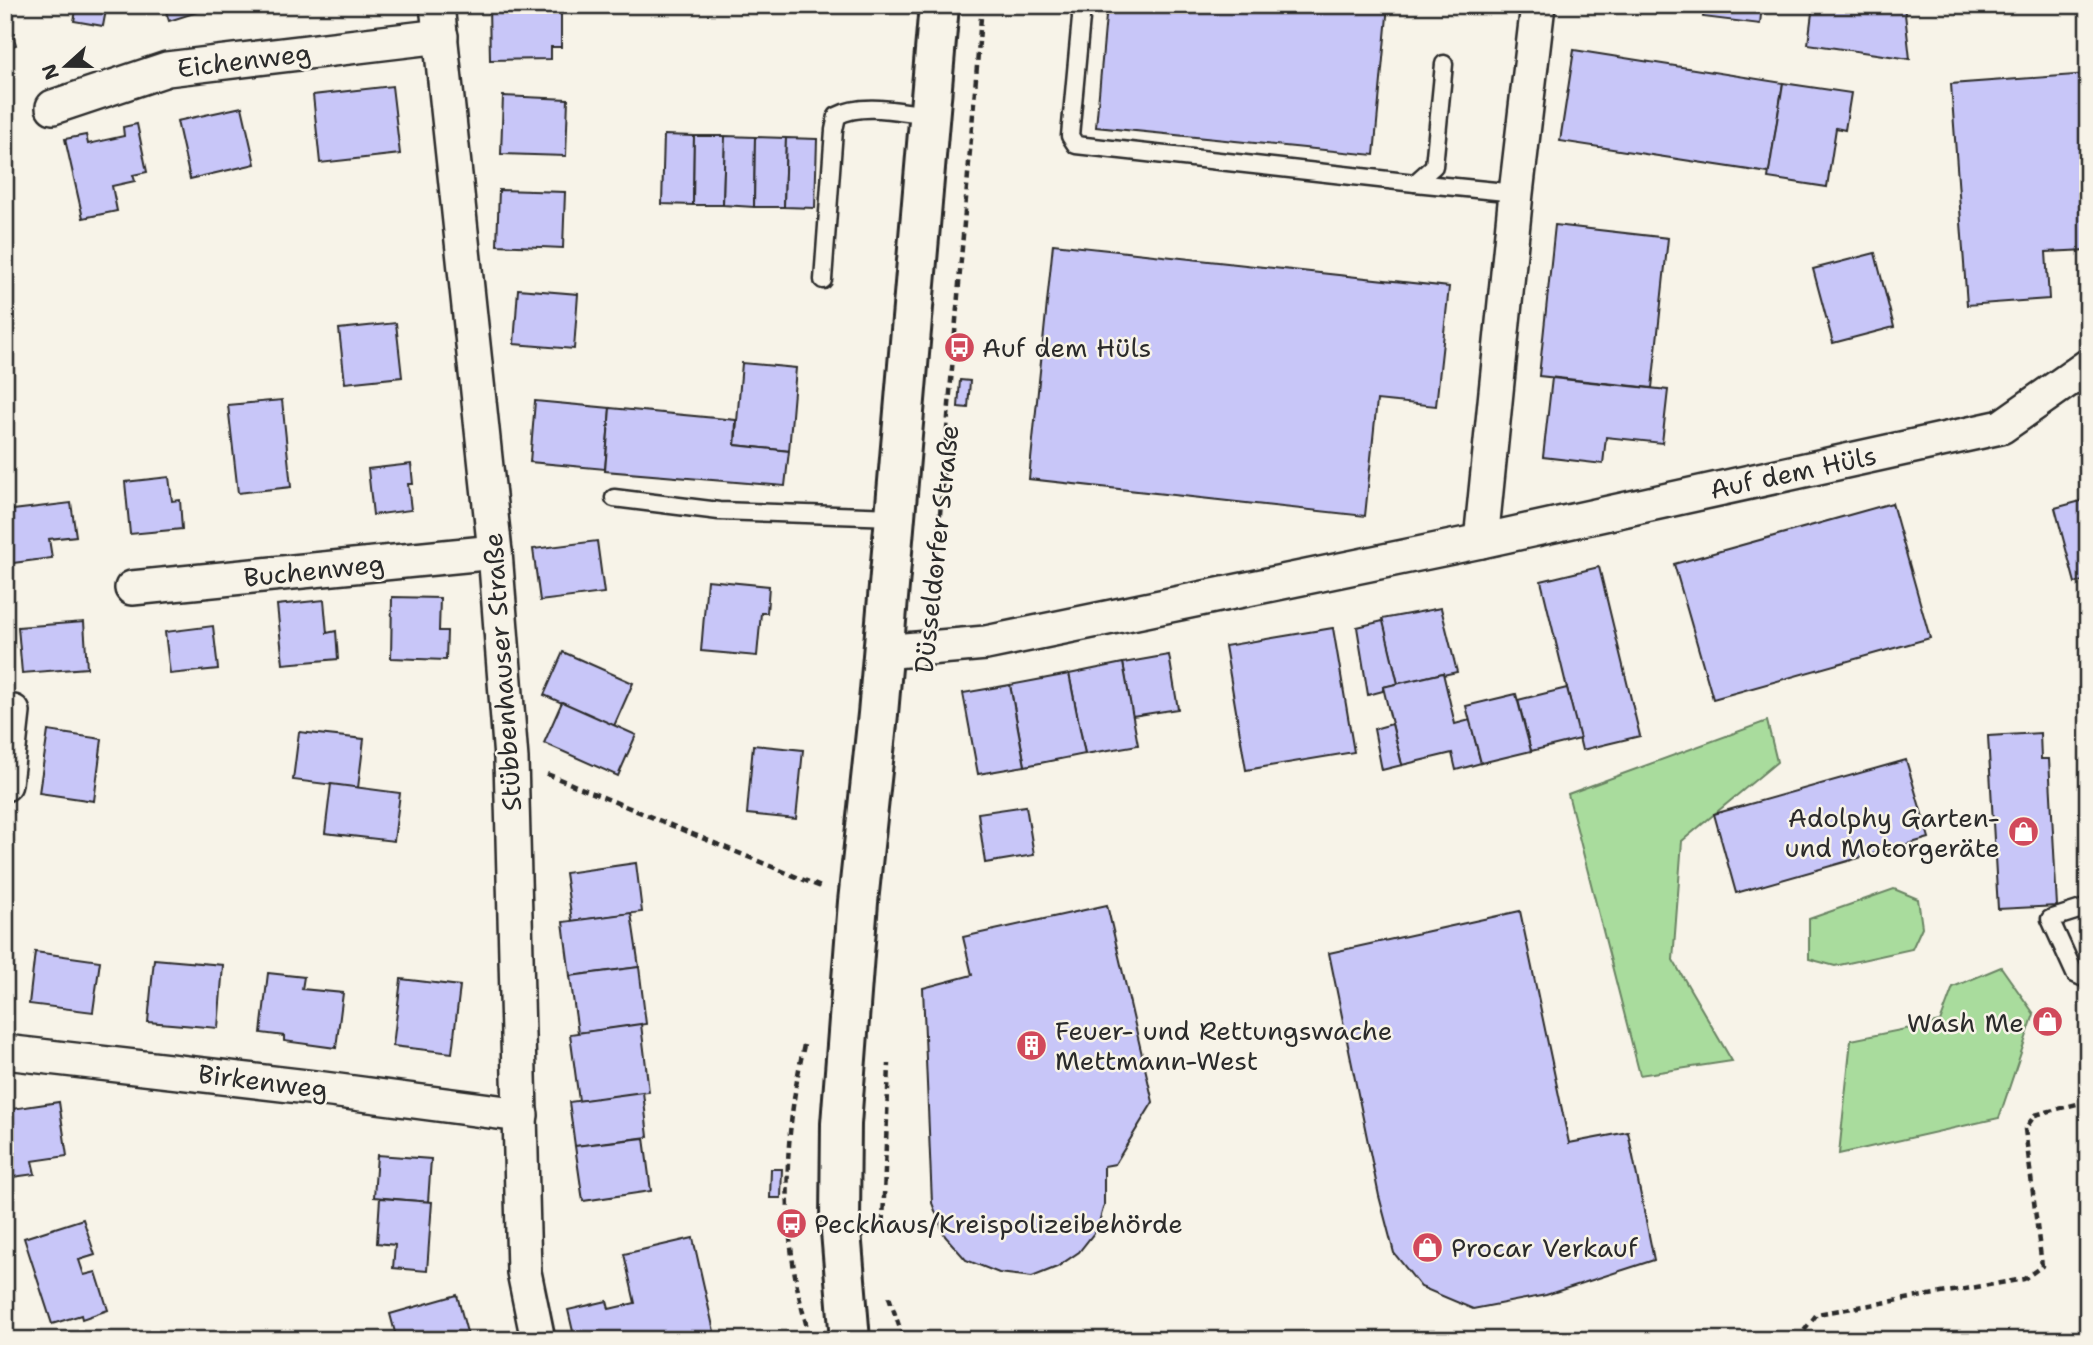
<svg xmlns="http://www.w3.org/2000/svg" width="2093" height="1345" viewBox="0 0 2093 1345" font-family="'Shantell Sans',sans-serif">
  <rect width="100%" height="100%" fill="#f7f3e8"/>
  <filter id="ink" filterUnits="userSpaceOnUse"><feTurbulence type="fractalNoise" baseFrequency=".0143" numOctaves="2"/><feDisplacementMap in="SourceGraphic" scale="14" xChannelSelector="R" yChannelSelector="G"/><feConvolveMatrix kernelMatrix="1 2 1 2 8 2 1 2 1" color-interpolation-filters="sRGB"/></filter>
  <g filter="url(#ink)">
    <g fill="#a9dc9d" stroke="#6a8464" stroke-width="2">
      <path d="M1767,721l10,41 -95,79 -9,119 59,101 -92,14 -72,-281z"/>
      <path d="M1894,889l24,10 4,28 -10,22 -77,17 -26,-7v-40z"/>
      <path d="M2001,967l33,47 -35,104 -160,36 12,-114 89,-18 13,-35z"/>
    </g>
    <g fill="#c8c6f8" stroke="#2b2b2b" stroke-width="2">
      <path d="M5,5l11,40 -11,4z"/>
      <path d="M77,5h30l-4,21 -29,-5z"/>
      <path d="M164,5h55l-50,16z"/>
      <path d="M489,5h62v7h10v35h-10v12l-61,1z"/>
      <path d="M1107,5h281l-14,150 -278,-28z"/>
      <path d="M1627,5h44l-1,6z"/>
      <path d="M1705,5h57l-2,19 -57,-7z"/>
      <path d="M1813,5h91l6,54 -102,-15z"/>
      <path d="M1574,50l209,33 -14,90 -209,-32z"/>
      <path d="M2088,74v176l-42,2 3,47 -82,6 -16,-221z"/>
      <path d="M1783,83l68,10 -6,37 -9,-2 -9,59 -59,-9z"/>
      <path d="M392,86l8,68 -80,9 -7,-68z"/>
      <path d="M503,96l65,3 -2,57 -65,-2z"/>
      <path d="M242,107l13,57 -65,15 -13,-58z"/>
      <path d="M137,124l10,48 -14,3 2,6 -23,5 5,25 -34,7 -18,-79 21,-4 2,9 36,-8 -1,-9z"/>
      <path d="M664,135l30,1 -1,69 -31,-1z"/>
      <path d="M694,136h31l-2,69h-30z"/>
      <path d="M725,136l30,1 -1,70 -31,-2z"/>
      <path d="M755,137l31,1 -2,69h-30z"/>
      <path d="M786,138l31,1 -2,69 -31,-1z"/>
      <path d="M499,190l66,2 -2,56 -66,-3z"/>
      <path d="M1555,225l113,13 -16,150 -113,-12z"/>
      <path d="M1053,244l396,43 -13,119 -59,-6 -12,116 -336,-37z"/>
      <path d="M1875,253l19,74 -61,16 -20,-74z"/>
      <path d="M518,289l60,5 -4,55 -60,-5z"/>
      <path d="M396,323l6,54 -57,6 -6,-54z"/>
      <path d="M742,363l54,5 -7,83 -54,-6z"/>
      <path d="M1552,378l116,12 -6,53 -56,-6 -3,27 -60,-7z"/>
      <path d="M960,380l10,1 -2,27 -10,-1z"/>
      <path d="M282,400l9,87 -53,6 -10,-88z"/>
      <path d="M535,401l75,7 -5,61 -75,-7z"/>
      <path d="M610,408l126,12 -1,25 54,6 -4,35 -180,-15z"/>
      <path d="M411,464l2,20h-5l3,26 -38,5 -5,-46z"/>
      <path d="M169,477l3,24 8,-1 2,29 -52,5 -5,-52z"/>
      <path d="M2088,499v81l-13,3 -20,-75z"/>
      <path d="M71,503l5,33 -27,3 3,19 -47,6v-53z"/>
      <path d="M1892,503l38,135 -217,61 -39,-135z"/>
      <path d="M597,541l7,52 -64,8 -7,-52z"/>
      <path d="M1599,567l41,169 -58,14 -41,-169z"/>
      <path d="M707,580l62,6 -2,27h-6l-4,43 -56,-5z"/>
      <path d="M392,597l48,1 -1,33h8l-1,29 -55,-2z"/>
      <path d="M324,600l3,33 9,-2 2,28 -55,5 -6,-59z"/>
      <path d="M1441,608l16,64 -14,3v-2l-45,11 -16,-65z"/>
      <path d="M1383,621l15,63 -15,3v4l-15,4 -11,-68z"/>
      <path d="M84,622l3,46 -65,5 -4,-46z"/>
      <path d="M213,626l5,43 -48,5 -5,-42z"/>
      <path d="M1333,628l21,124 -108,18 -21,-124z"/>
      <path d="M563,652l70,31 -19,43 -70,-31z"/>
      <path d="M1169,655l9,54 -46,7 -9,-53z"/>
      <path d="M1123,663l15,82 -53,9 -16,-80z"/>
      <path d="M1443,673l12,51 15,-4 11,43 -25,7 -4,-17 -50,12 -19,-78z"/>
      <path d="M1069,674l16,80 -60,12 -15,-81z"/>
      <path d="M1010,685l15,81 -47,8 -15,-81z"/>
      <path d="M1567,688l13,51 -49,12 -13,-51z"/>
      <path d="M1516,694l15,57 -50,12 -15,-57z"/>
      <path d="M562,702l74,33 -18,41 -74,-33z"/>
      <path d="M1392,724l10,41 -20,5 -8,-41z"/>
      <path d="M48,731l54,8 -8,62 -55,-8z"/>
      <path d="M299,732l65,7 -6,49 -65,-8z"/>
      <path d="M2040,733l1,26h8l8,147 -59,3 -10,-173z"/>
      <path d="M753,745l50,5 -7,69 -49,-5z"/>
      <path d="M1906,760l23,78 -193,55 -22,-79z"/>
      <path d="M331,784l69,9 -6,48 -69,-8z"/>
      <path d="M1026,806l8,49 -49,8 -7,-50z"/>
      <path d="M636,863l6,49 -70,9 -7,-48z"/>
      <path d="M1107,905l46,197 -38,62 -11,2v39l-7,24 -18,23 -22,15 -25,10 -33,-4 -33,-13 -21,-24 -13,-33 -9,-215 49,-13 -9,-38z"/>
      <path d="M1520,911l49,232 59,-11 26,128 -108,35 -73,14 -52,-22 -27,-34 -15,-57 -50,-243z"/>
      <path d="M631,913l8,54 -69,9 -7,-54z"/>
      <path d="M35,952l65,9 -7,51 -64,-8z"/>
      <path d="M154,959l69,6 -5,63 -70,-6z"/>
      <path d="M639,967l7,57 -68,9 -8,-57z"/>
      <path d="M268,973l36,4 -2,12 41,4 -7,55 -52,-7v-5l-23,-3z"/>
      <path d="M401,979l59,7 -8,67 -59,-7z"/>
      <path d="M641,1024l8,68 -70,9 -9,-67z"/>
      <path d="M643,1092l5,45 -73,9 -6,-44z"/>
      <path d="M59,1102l8,54 -35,5 3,13 -30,4v-68z"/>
      <path d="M644,1138l7,53 -68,10 -8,-55z"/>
      <path d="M377,1155l54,4 -3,43 -54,-5z"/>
      <path d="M771,1169h11l-1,29h-11z"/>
      <path d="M380,1198l52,4 -5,69 -34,-3 2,-23 -18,-2z"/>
      <path d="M83,1219l12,36 -16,5 5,15 12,-3 12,38 -26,9 -1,-4 -29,9 -28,-86z"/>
      <path d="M693,1238l23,102h-141l-7,-30 39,-9 2,8 26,-6 -11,-49z"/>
      <path d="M457,1295l12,45h-72l-7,-26z"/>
    </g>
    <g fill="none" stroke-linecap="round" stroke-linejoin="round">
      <defs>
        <g id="service">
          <path d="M1080,5l1,13 -11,118 6,9 339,38 19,-17 10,-102"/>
          <path d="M1415,183l101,10"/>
          <path d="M823,280l11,-150 3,-14c25,-14 64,-4 92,-1"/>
          <path d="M614,498l105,13 176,6"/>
          <path d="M2088,907l-38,12 25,55 13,6"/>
        </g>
        <g id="minor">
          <path d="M437,5l58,547 16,207 13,513 14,68"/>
          <path d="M53,107l114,-38 274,-33"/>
          <path d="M1481,541l35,-348 22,-188"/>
          <path d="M132,588l363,-36"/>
          <path d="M882,652l104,-9 495,-102 520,-114 87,-61"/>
          <path d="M5,784l8,-72"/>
          <path d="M5,1052l311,36 205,27"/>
        </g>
        <path id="secondary" d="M850,1340l-10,-121 1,-95 17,-222 20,-188 61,-709"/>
      </defs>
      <use href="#service" stroke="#2b2b2b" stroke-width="21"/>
      <use href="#minor" stroke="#2b2b2b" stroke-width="38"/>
      <use href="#secondary" stroke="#2b2b2b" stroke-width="44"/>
      <g stroke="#2b2b2b" stroke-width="4.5" stroke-dasharray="7 5" stroke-linecap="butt">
        <path d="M932,611l50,-606"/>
        <path d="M547,774l274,113"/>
        <path d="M804,1045c-21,94 -24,189 3,282"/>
        <path d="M883,1223l6,-159"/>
        <path d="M889,1297l15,43"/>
        <path d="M1797,1340l20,-26 207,-35 18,-13 -17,-137 10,-14 53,-14"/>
      </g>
      <use href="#service" stroke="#f7f3e8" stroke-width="16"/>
      <use href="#minor" stroke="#f7f3e8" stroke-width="33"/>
      <use href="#secondary" stroke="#f7f3e8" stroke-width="38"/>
    </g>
  </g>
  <defs>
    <symbol id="bus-disc" viewBox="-11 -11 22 22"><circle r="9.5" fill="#d1495b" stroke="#f7f3e8"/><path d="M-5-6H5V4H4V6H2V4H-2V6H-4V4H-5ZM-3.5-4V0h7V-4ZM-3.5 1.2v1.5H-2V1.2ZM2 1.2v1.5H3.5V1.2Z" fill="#fff"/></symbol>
    <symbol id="shop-disc" viewBox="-11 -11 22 22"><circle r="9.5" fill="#d1495b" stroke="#f7f3e8"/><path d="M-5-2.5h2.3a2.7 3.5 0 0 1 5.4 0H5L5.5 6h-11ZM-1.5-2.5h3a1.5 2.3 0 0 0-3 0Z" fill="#fff"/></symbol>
    <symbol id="building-disc" viewBox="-11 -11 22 22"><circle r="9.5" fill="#d1495b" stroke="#f7f3e8"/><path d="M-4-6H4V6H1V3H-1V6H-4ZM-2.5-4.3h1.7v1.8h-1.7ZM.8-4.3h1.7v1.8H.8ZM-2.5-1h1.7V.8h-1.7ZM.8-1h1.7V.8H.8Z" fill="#fff"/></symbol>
  </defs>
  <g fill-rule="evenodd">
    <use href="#bus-disc" x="942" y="330" width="35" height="35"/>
    <use href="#shop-disc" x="2006" y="814" width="35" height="35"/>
    <use href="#shop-disc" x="2030" y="1004" width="35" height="35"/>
    <use href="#building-disc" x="1014" y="1028" width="35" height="35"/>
    <use href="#bus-disc" x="774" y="1206" width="35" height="35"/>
    <use href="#shop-disc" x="1410" y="1230" width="35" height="35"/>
  </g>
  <g text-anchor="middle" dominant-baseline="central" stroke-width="5" stroke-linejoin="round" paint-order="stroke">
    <g font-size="26" fill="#2b2b2b" stroke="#f7f3e8">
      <text transform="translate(244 60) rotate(-7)">Eichenweg</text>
      <text transform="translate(1793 472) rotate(-12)">Auf dem Hüls</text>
      <text transform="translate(936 549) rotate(-84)">Düsseldorfer Straße</text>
      <text transform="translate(314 570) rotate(-6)">Buchenweg</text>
      <text transform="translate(502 672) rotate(-94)">Stübbenhauser Straße</text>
      <text transform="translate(263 1081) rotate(7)">Birkenweg</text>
    </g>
    <g font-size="26" fill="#2b2b2b" stroke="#f7f3e8" text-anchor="start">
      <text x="982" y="347">Auf dem Hüls</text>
      <text x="2000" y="817" text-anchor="end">Adolphy Garten-<tspan x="2000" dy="30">und Motorgeräte</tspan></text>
      <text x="2024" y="1022" text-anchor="end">Wash Me</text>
      <text x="1055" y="1030">Feuer- und Rettungswache<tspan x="1055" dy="30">Mettmann-West</tspan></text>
      <text x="814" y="1223">Peckhaus/Kreispolizeibehörde</text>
      <text x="1451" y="1247">Procar Verkauf</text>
    </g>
  </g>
  <rect width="2093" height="1345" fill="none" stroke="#f7f3e8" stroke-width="28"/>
  <rect x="14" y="14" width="2065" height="1317" fill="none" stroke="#2b2b2b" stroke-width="2.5" filter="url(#ink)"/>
  <g transform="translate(66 66) rotate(249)" stroke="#f7f3e8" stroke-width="5" paint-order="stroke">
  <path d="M0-5L12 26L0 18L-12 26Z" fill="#2b2b2b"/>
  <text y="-10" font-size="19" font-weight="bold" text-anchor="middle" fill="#2b2b2b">N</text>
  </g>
</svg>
